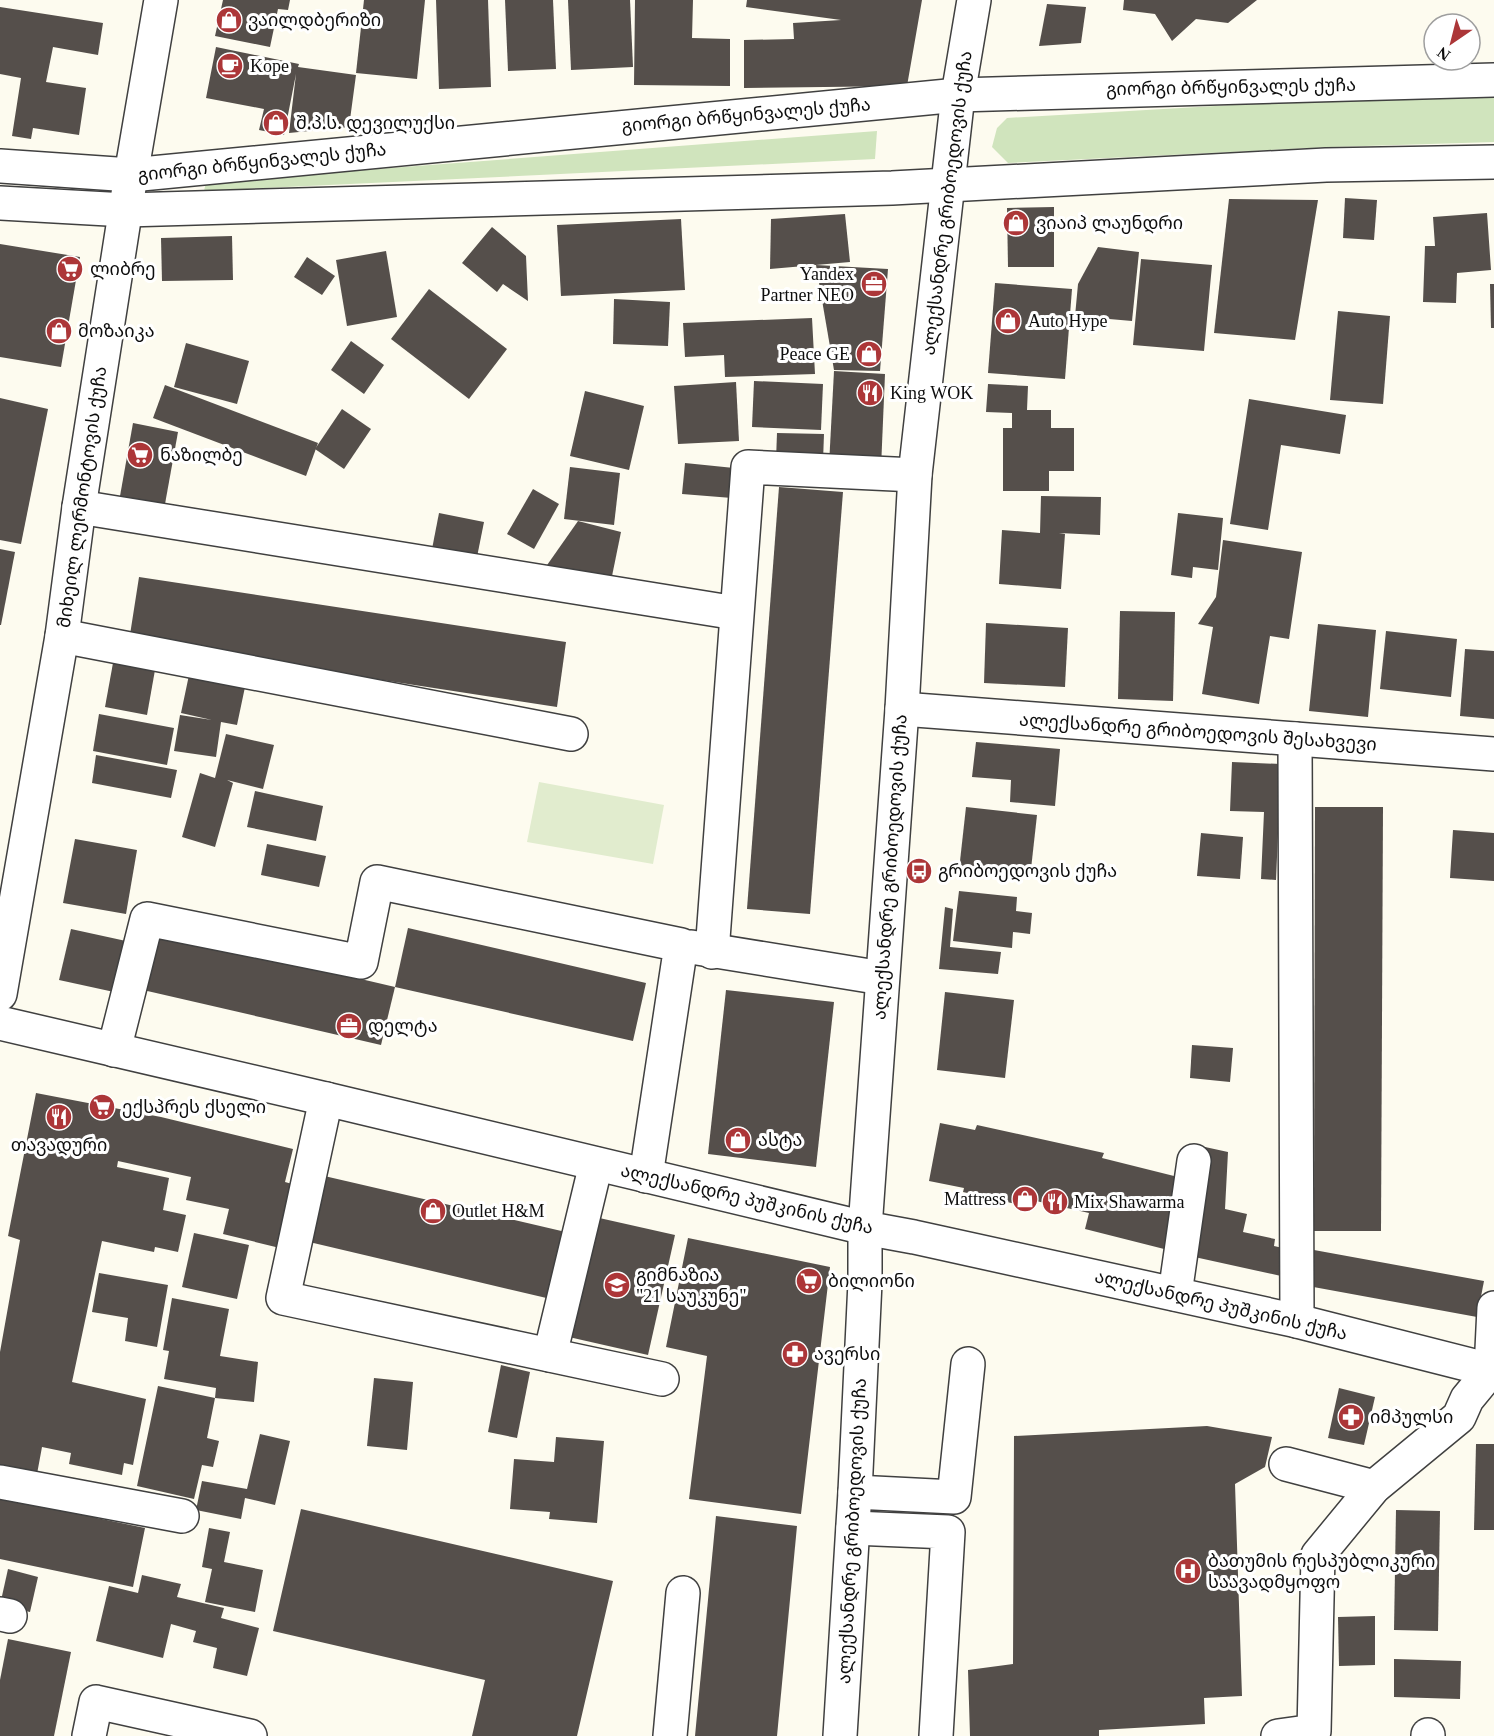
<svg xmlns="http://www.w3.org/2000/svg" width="1494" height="1736" viewBox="0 0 1494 1736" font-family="'Times New Roman','Noto Sans Georgian',serif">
  <rect width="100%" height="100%" fill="#fdfbef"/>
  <g fill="#d0e4bd">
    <path d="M1494,96v46l-162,5 -324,16 -16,-16 5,-19 10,-10 329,-19z"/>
    <path d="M877,131l-2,28 -671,32 2,-9z"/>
  </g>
  <path fill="#e1ecce" d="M539,782l125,23 -11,59 -126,-22z"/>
  <g fill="#554f4b">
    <path d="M223,0h67l-2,10 -10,-1 -8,38 -55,-11z"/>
    <path d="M364,0h61l-8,79 -61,-6z"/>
    <path d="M436,0h52l3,87 -52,2z"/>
    <path d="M505,0h48l3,69 -48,2z"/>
    <path d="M568,0h62l3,67 -62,3z"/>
    <path d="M635,0h58l-1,38 38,1v47l-96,-1z"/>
    <path d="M747,0h175l-15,86 -163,2v-48l50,-1 -1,-16 48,-3 -95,-13z"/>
    <path d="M1124,0h133l-29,23 -32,-4 -24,22 -17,-27 -32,-4z"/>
    <path d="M1047,4l39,3 -5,36 -42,3z"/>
    <path d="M0,7l103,16 -5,32 -45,-8 -7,35 40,6 -7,47 -46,-7 -2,11 -19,-3 9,-58 -21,-4z"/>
    <path d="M216,47l83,17 -1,3 58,8 -7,52 -60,6 7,-59 -12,61 -25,-5 5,-21 -58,-11z"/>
    <path d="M1345,198l32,2 -3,40 -31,-2z"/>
    <path d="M1229,199l89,1 -23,140 -81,-7z"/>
    <path d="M1054,207v60h-46l-1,-59z"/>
    <path d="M1487,213l4,57 -34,3 -1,30 -33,-1 2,-56h10l-2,-29z"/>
    <path d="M845,214l5,48 -80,7 1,-50z"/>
    <path d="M681,219l4,71 -124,6 -4,-71z"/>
    <path d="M492,227l34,29 2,45 -25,-17 -6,8 -35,-29z"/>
    <path d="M232,236l1,44 -71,1 -1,-43z"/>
    <path d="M0,244l80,13 -19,110 -61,-10z"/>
    <path d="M1098,247l41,5 -7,69 -57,-5 3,-32z"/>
    <path d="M386,251l11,66 -50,9 -11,-66z"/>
    <path d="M307,257l28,19 -13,19 -28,-18z"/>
    <path d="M1141,259l71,6 -8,86 -71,-6z"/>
    <path d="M816,265l72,4 -8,102 -46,-1z"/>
    <path d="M995,283l77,6 -7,90 -77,-6z"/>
    <path d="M1490,284h4v44h-3z"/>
    <path d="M429,289l78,60 -38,50 -78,-60z"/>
    <path d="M614,299l56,3 -2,44 -55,-2z"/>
    <path d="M1338,311l52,5 -7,88 -53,-4z"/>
    <path d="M812,318l3,56 -90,3 -1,-22 -39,2 -2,-34z"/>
    <path d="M351,341l33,24 -20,29 -33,-24z"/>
    <path d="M186,343l63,18 -12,43 -63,-17z"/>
    <path d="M834,371l51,3 -4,94 -52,-3z"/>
    <path d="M754,381l69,3 -2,46 -69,-3z"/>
    <path d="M736,382l3,59 -61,3 -4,-58z"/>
    <path d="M988,384l40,2 -1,24h24v18h23v43h-25v20h-46v-63h9v-15l-26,-1z"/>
    <path d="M165,385l153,58 -12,33 -153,-58z"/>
    <path d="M585,391l59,15 -15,64 -59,-14z"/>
    <path d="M0,398l48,11 -27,135 -21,-4z"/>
    <path d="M1249,399l97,16 -6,39 -59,-9 -13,85 -38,-6z"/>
    <path d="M342,409l29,20 -27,40 -29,-20z"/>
    <path d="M133,423l45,9 -13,72 -45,-8z"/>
    <path d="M777,433l47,1 -1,27 -47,-1z"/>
    <path d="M685,463l49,5 -2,30 -50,-4z"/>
    <path d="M570,467l50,6 -6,52 -50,-6z"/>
    <path d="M779,487l64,5 -33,422 -63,-5z"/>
    <path d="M533,489l26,15 -25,45 -27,-15z"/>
    <path d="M1041,496l60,1 -1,38 -41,-2 6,1 -4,55 -62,-5 3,-54 38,3z"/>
    <path d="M439,513l45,9 -7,35 -45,-8z"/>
    <path d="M1178,513l45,5 -5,52 -25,-3 -1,11 -21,-3z"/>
    <path d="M578,521l43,11 -10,49 -66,-13z"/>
    <path d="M1223,540l79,12 -13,87 -19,-3 -11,68 -57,-10 11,-67 -15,-3 18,-27z"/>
    <path d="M0,549l15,3 -14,73h-1z"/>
    <path d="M139,577l427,65 -9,65 -428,-66z"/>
    <path d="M1120,611l55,1 -2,89 -55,-2z"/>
    <path d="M986,623l82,5 -3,59 -81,-4z"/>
    <path d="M1318,624l58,6 -8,87 -59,-6z"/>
    <path d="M1386,631l71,8 -6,58 -71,-8z"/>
    <path d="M1465,649l29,2v68l-34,-3z"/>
    <path d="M113,663l42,7 -8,45 -42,-8z"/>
    <path d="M189,675l56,12 -8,38 -16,-3 -5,35 -42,-6 6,-36 32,5 -31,-7z"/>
    <path d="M99,714l75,14 -7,37 -74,-14z"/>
    <path d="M226,734l48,11 -11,44 -36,-9 6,3 -18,64 -33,-10 18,-64 15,5z"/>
    <path d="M976,742l84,7 -5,57 -45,-4 1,-22 -39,-3z"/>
    <path d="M96,755l81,15 -6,28 -79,-15z"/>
    <path d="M1232,762l49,2 -5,116 -15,-1 3,-67 -34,-1z"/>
    <path d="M255,791l68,15 -7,35 -69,-14z"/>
    <path d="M966,807l71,8 -7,63 -71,-8z"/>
    <path d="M1315,807h68l-2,424h-67z"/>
    <path d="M1453,830l41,3v48l-44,-3z"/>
    <path d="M1201,833l42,4 -3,42 -43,-3z"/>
    <path d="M75,839l62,11 -11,64 -63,-11z"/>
    <path d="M267,844l59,12 -7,31 -58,-12z"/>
    <path d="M959,891l58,6 -1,14 16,2 -2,21 -17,-2 -1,16 -59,-7z"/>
    <path d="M945,907l8,2 -3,38 51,5 -3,22 -59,-5z"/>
    <path d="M408,928l238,55 -13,58 -238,-54z"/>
    <path d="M71,929l55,12 -12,51 -55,-12z"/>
    <path d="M156,931l239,56 -14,58 -238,-55z"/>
    <path d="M726,990l108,12 -18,165 -108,-13z"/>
    <path d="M945,992l69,8 -9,78 -68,-8z"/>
    <path d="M1192,1045l41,3 -3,34 -40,-4z"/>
    <path d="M36,1093l125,24 132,32 -8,33 18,5 -15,63 -65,-16 6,-25 -43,-9 5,-23 -73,-16 -1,6 52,11 -6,32 23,5 -8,37 -23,-5 -1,5 -52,-11 -30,141 74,17 -13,66 -9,-2 -2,12 -53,-11 2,-11 -29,-6 -5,27 -37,-7v-115l20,-112 -12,-4z"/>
    <path d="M940,1123l35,7 2,-5 127,28 -2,5 88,22 -18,71 -87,-22 4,-16 -53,-12 -2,7 -71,-16 1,-4 -35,-7z"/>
    <path d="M1205,1147l23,5 -3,57 22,5 -4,18 32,7 -1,7 22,5 -6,27 -100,-22 12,-52z"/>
    <path d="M320,1175l250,58 -15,67 -250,-59z"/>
    <path d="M586,1215l89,20 -27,120 -88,-20z"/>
    <path d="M194,1233l55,12 -12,54 -55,-12z"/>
    <path d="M688,1238l142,29 -29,247 -112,-15 18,-143 -41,-9z"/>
    <path d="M1314,1250l170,31 -7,36 -169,-31z"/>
    <path d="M99,1273l69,12 -11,62 -32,-6 3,-23 -36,-6z"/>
    <path d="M172,1298l57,11 -9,47 38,6 -4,40 -39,-4 1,-10 -52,-9 5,-28 -6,-1z"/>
    <path d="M501,1365l29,7 -13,66 -29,-6z"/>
    <path d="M374,1378l39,4 -6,68 -40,-4z"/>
    <path d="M158,1386l57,12 -8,40 12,3 -6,26 -11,-2 -8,34 -57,-13z"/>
    <path d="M1339,1388l36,9 -11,48 -36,-7z"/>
    <path d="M1207,1426l65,11 -7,30 -30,17 7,212 -38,2 1,26 -106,6v6h-129l-2,-66 45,-6 1,-228z"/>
    <path d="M260,1434l30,7 -15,64 -30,-7 -4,21 -45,-9 6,-29 45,8z"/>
    <path d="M556,1437l48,4 -7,82 -48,-4 1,-7 -40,-3 4,-50 40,3z"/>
    <path d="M1476,1444h18v86h-20z"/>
    <path d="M0,1498l99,7 -2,13 48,10 -12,59 -133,-28z"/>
    <path d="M301,1509l312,72 -36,155h-105l13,-56 -212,-49z"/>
    <path d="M1396,1510l44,1 -2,120 -44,-1z"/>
    <path d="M716,1516l81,10 -20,210h-82z"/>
    <path d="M209,1528l21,4 -6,30 39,8 -8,42 -50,-10 7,-33 -10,-2z"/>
    <path d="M8,1569l30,8 -8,35 -30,-7z"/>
    <path d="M142,1575l39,9 -4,13 47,11 -3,10 38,10 -12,48 -34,-8 4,-20 -24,-6 3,-11 -25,-7 -8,34 -67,-17 13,-55 29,7z"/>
    <path d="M1375,1616v49l-36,1 -1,-49z"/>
    <path d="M8,1639l63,13 -17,84h-54v-56z"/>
    <path d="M1394,1659l67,2 -1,38 -66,-2z"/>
  </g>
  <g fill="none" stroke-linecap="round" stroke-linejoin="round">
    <defs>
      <g id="minor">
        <path d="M0,166l131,9 827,-80 536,-15"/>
        <path d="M0,203l126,7 766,-22 434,-23 168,-3"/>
        <path d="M79,507l657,106"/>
        <path d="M62,636l509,98"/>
        <path d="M902,709l592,45"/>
        <path d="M1295,739l2,582"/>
        <path d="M691,947l191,31"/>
        <path d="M712,952l36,-485 167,8"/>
        <path d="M0,994l62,-358 17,-129 52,-332 30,-175"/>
        <path d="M0,1023l326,76 539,129 49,9 383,84 197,50"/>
        <path d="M114,1050l33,-131 214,43 16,-80 304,63 -35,231"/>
        <path d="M326,1099l-43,199 379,81"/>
        <path d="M1175,1294l19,-133"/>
        <path d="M550,1355l46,-191"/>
        <path d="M1286,1464l88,23"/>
        <path d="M0,1482l182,34"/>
        <path d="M855,1492l99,5 14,-133"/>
        <path d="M853,1528l95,4 -12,204"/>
        <path d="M0,1614l10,2"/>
        <path d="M89,1736l7,-34 154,34"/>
        <path d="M670,1736l13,-143"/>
        <path d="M840,1736l15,-244 10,-210v-54l37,-519 13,-234 43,-380 16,-95"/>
        <path d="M1278,1736l36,-5 4,-176 56,-68 85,-70 8,-18 24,-29 3,-62"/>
        <path d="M1428,1736v-1"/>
      </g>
    </defs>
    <use href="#minor" stroke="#404040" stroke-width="36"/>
    <use href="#minor" stroke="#fff" stroke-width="33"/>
  </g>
  <defs>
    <symbol id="shop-disc" viewBox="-11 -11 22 22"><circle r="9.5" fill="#ac3638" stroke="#fff"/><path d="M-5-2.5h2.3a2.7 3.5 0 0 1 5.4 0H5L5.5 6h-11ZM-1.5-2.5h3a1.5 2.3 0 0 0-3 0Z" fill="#fff"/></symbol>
    <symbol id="cafe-disc" viewBox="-11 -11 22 22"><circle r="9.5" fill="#ac3638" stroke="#fff"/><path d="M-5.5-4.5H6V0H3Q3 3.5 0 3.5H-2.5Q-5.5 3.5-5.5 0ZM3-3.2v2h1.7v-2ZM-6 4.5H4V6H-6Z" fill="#fff"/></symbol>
    <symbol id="supermarket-disc" viewBox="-11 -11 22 22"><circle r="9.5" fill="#ac3638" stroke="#fff"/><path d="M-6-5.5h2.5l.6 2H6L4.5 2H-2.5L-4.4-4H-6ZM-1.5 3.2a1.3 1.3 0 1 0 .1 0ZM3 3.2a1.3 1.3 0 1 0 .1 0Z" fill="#fff"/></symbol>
    <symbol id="office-disc" viewBox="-11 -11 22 22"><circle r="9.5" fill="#ac3638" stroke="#fff"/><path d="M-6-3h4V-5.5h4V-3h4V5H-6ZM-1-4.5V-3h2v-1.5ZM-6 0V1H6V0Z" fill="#fff"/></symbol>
    <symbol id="restaurant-disc" viewBox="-11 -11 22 22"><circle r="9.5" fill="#ac3638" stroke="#fff"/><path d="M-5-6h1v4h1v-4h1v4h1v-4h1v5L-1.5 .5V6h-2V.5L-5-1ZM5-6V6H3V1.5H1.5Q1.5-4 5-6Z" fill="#fff"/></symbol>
    <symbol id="bus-disc" viewBox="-11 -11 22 22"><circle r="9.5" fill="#ac3638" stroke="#fff"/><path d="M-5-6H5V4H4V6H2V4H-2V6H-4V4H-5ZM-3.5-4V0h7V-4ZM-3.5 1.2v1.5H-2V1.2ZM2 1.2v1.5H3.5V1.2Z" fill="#fff"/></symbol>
    <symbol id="school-disc" viewBox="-11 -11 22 22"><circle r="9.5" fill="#ac3638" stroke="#fff"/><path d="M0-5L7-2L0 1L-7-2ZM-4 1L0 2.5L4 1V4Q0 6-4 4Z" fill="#fff"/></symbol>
    <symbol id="pharmacy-disc" viewBox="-11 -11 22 22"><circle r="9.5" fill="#ac3638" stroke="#fff"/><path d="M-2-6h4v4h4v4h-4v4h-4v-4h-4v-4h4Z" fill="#fff"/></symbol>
    <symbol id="hospital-disc" viewBox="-11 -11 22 22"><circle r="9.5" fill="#ac3638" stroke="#fff"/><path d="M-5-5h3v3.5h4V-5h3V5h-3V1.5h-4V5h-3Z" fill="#fff"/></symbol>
  </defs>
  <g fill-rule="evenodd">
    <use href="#shop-disc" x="214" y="5" width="30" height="30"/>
    <use href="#cafe-disc" x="215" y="51" width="30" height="30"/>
    <use href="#shop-disc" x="261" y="108" width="30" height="30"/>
    <use href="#shop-disc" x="1001" y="208" width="30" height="30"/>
    <use href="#supermarket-disc" x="55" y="254" width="30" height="30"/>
    <use href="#office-disc" x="859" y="269" width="30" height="30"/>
    <use href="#shop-disc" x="993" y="306" width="30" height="30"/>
    <use href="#shop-disc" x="44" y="316" width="30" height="30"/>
    <use href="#shop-disc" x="854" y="339" width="30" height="30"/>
    <use href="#restaurant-disc" x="855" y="378" width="30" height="30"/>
    <use href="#supermarket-disc" x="125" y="440" width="30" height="30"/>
    <use href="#bus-disc" x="904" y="856" width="30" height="30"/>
    <use href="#office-disc" x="334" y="1011" width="30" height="30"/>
    <use href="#supermarket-disc" x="87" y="1092" width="30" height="30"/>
    <use href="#restaurant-disc" x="44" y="1102" width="30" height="30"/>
    <use href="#shop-disc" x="723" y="1125" width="30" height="30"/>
    <use href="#shop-disc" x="1010" y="1184" width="30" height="30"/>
    <use href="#restaurant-disc" x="1040" y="1187" width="30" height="30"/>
    <use href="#shop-disc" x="418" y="1196" width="30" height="30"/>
    <use href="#supermarket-disc" x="794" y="1266" width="30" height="30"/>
    <use href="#school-disc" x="602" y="1270" width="30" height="30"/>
    <use href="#pharmacy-disc" x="780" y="1339" width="30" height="30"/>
    <use href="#pharmacy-disc" x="1336" y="1402" width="30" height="30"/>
    <use href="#hospital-disc" x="1173" y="1556" width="30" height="30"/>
  </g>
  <g text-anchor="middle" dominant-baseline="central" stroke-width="6" stroke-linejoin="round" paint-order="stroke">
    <g font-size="18" fill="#0d0d0d" stroke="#fff" text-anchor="start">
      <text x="248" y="20">ვაილდბერიზი</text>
      <text x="250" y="66">Kope</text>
      <text x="296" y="123">შ.პ.ს. დევილუქსი</text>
      <text x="1036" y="223">ვიაიპ ლაუნდრი</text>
      <text x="90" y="269">ლიბრე</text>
      <text x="854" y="274" text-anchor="end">Yandex<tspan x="854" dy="21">Partner NEO</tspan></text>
      <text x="1028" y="321">Auto Hype</text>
      <text x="78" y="331">მოზაიკა</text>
      <text x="850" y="354" text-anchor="end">Peace GE</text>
      <text x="890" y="393">King WOK</text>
      <text x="160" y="455">ნაზილბე</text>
      <text x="938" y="871">გრიბოედოვის ქუჩა</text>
      <text x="368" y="1026">დელტა</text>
      <text x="122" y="1107">ექსპრეს ქსელი</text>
      <text x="758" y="1140">ასტა</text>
      <text x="59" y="1145" text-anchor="middle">თავადური</text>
      <text x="1006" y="1199" text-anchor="end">Mattress</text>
      <text x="1074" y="1202">Mix Shawarma</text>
      <text x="452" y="1211">Outlet H&amp;M</text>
      <text x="636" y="1275">გიმნაზია<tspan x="636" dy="21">"21 საუკუნე"</tspan></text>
      <text x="828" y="1281">ბილიონი</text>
      <text x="814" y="1354">ავერსი</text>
      <text x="1370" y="1417">იმპულსი</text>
      <text x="1208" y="1561">ბათუმის რესპუბლიკური<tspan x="1208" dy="21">საავადმყოფო</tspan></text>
    </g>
    <g font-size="18" fill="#0d0d0d" stroke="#fff">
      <text transform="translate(1231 87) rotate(-1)">გიორგი ბრწყინვალეს ქუჩა</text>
      <text transform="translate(746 115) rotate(-5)">გიორგი ბრწყინვალეს ქუჩა</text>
      <text transform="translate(262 162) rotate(-6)">გიორგი ბრწყინვალეს ქუჩა</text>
      <text transform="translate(947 203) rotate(-83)">ალექსანდრე გრიბოედოვის ქუჩა</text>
      <text transform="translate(82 497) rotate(-82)">მიხეილ ლერმონტოვის ქუჩა</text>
      <text transform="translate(1198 732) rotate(4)">ალექსანდრე გრიბოედოვის შესახვევი</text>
      <text transform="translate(890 867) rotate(-86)">ალექსანდრე გრიბოედოვის ქუჩა</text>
      <text transform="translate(747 1199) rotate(13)">ალექსანდრე პუშკინის ქუჩა</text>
      <text transform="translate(1221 1305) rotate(13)">ალექსანდრე პუშკინის ქუჩა</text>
      <text transform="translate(852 1531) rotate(-87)">ალექსანდრე გრიბოედოვის ქუჩა</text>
    </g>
  </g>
  <g transform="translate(1452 42) rotate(215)"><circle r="28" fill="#ffffff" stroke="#9e9e9e" stroke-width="1.5"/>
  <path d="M0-4.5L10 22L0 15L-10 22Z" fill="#ac3638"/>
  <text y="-9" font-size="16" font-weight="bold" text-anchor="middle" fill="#0d0d0d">N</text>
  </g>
</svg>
